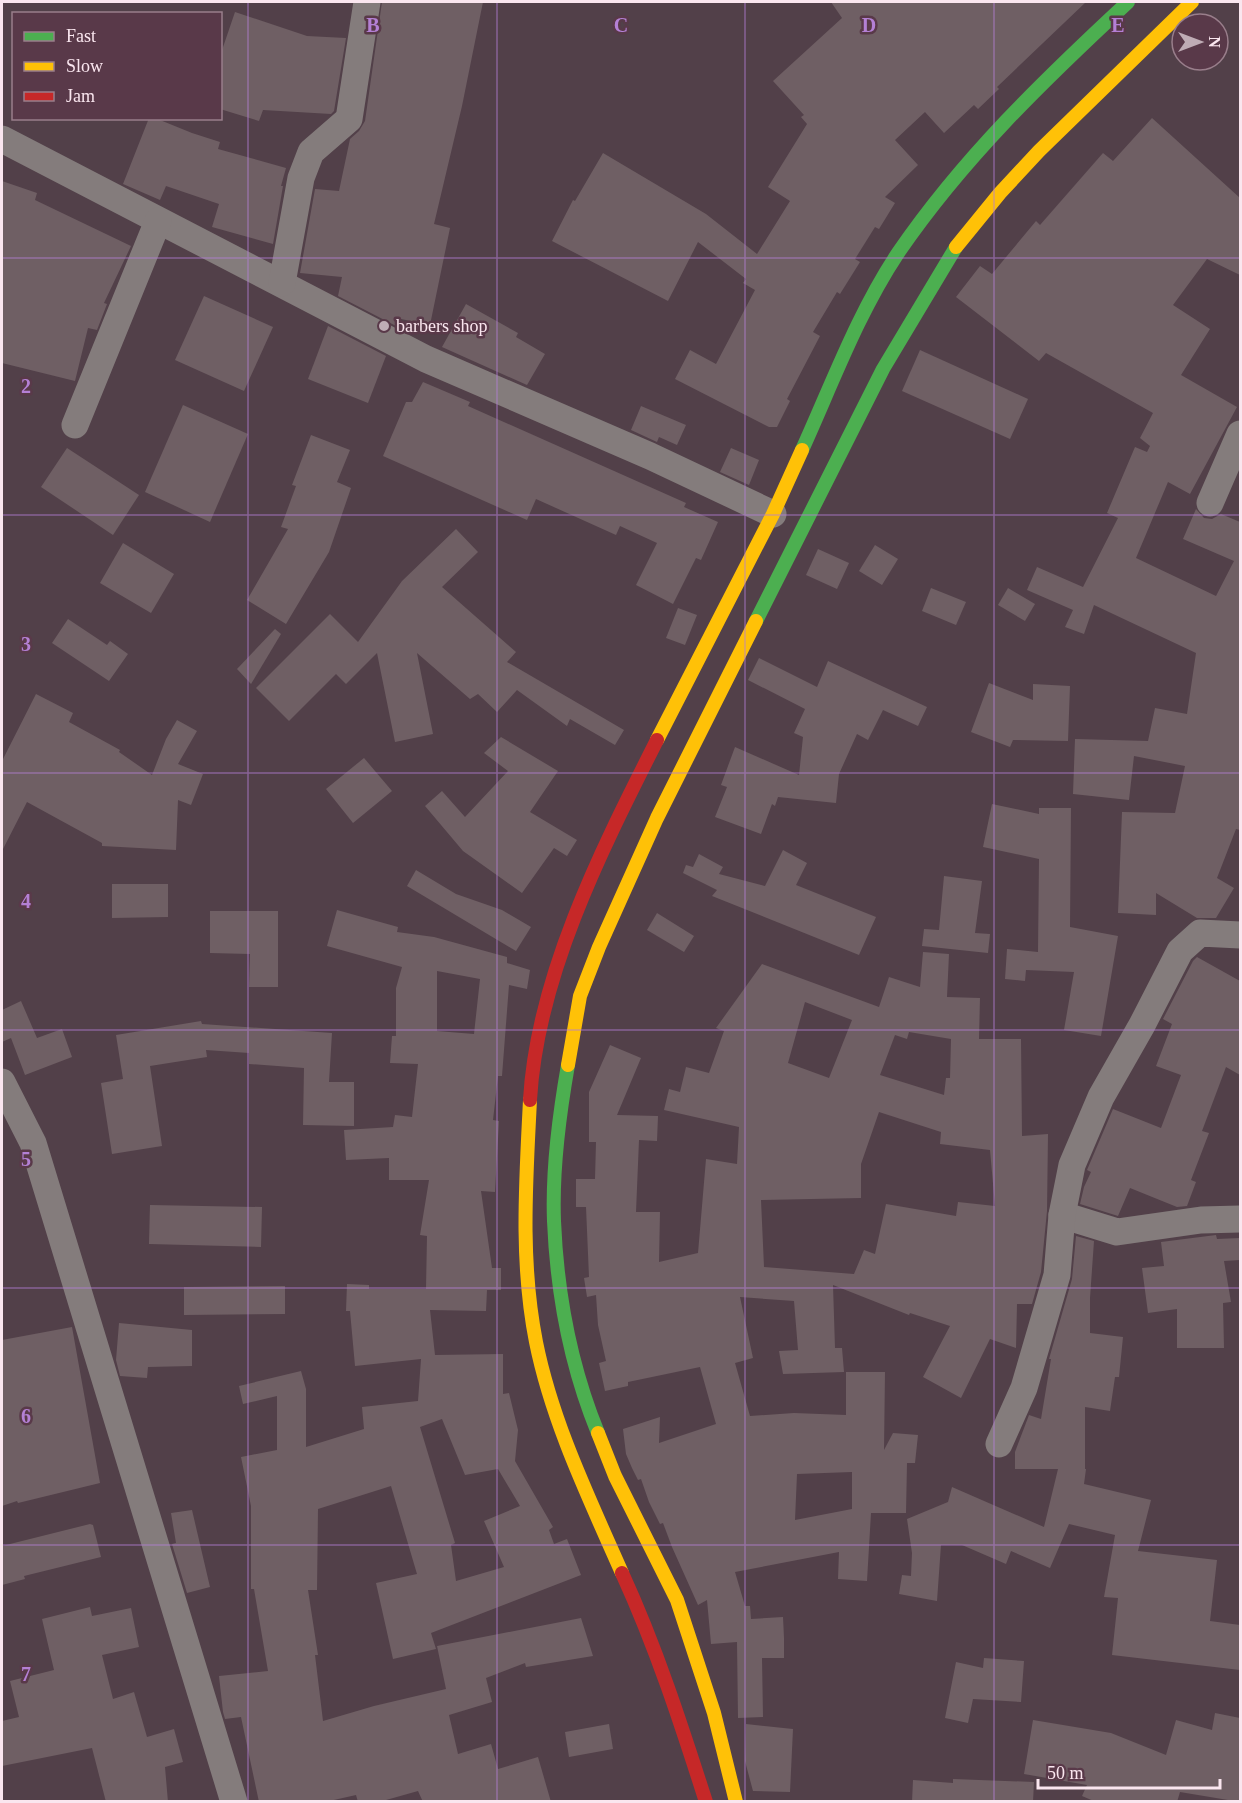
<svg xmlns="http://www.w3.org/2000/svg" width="1242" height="1803" viewBox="0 0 1242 1803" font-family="'Times New Roman',serif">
  <rect width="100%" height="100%" fill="#524049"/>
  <g fill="#6f5f64" fill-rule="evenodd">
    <path d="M382,2h101l-21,104 -28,118 16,4 -20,97 -29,-6 -3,8 -60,-31 4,-19 -42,-4 15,-84 24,2 11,-52 9,-8 6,-10z"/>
    <path d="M831,2h255l-89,85 2,2 -21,20 -4,-4 -30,28 -19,-21 -30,28 23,25 -33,32 10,6 -16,26 -4,-2 -20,32 5,3 -20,32 -3,-2 -24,40 7,4 -33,63 3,2 -13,26h-8l-94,-48 15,-29 26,14 39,-74 -12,-7 3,-4 -48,-37 -30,59 -116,-60 21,-41 2,1 28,-48 103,61 51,40 33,-53 -22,-14 39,-63 -6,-7 3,-2 -31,-34 69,-63z"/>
    <path d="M235,12l72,24 39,2 -12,73 -3,3 -68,-4 -4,11 -39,-12v-53z"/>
    <path d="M149,118h6l37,15 28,9 -2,7 68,19 -5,18h2l-10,58 -61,-17 7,-23 -53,-18 -6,14 -37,-16z"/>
    <path d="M1152,118l88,80v77l-33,-16 -34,46 37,24 -29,46 56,32 -47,87 -22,-12 -32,76 80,38 18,-35 -51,-22 13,-30 8,9 8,1 9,-5 19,8v308l-4,-1 -19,49 17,10 -18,30h-19l-41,-25v22l-38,-2 4,-101 53,1 10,-47 -51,-10 -5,44 -56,-6 2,-55 73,2 7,-33 32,6 9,-61 -102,-48 -10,29 -19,-7 8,-17 -46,-20 10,-23 46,20 35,-69 -11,-5 28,-66 12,5 3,-6 -10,-8 13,-25 -107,-60 -7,8 -83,-64 24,-31 12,8 44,-53 4,4 63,-72 10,8z"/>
    <path d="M2,181l35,12 -2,7 96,46 -27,57 3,1 -10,26 -9,-2 -13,53 -73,-18z"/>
    <path d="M204,296l69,31 -29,64 -69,-31z"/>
    <path d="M466,304l52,29 -2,4 29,17 -18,31 -85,-38z"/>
    <path d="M328,326l58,30 -18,47 -60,-24z"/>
    <path d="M920,350l108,49 -18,40 -108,-48z"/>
    <path d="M423,382l47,20 -2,4 218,97 -2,4 34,15 -17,38 -5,-2 -23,46 -37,-19 21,-42 -37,-17 -4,9 -80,-36 -9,21 -144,-64 23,-54h6z"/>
    <path d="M183,405l65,29 -38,88 -65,-30z"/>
    <path d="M641,406l45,19 -9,20 -18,-8 -2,5 -26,-12z"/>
    <path d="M311,435l39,15 -13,32 14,6 -22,64 -43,72 -39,-24 41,-71 -7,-2 15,-41 -4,-1z"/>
    <path d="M67,448l72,47 -26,40 -72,-48z"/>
    <path d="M731,448l28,12 -10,25 -29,-13z"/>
    <path d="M456,529l22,23 -36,35 74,65 -9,10 117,68 -9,15 -45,-26 -3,7 -50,-36 -20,22 -19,-18 -8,5 -53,-46 16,81 -38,8 -18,-89 -31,31 -10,-10 -47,47 -33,-33 74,-74 28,28 44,-61z"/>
    <path d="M123,543l51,31 -23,39 -51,-30z"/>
    <path d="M875,545l23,14 -16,26 -23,-14z"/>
    <path d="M818,549l31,14 -12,26 -31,-14z"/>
    <path d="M931,588l35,14 -10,23 -34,-14z"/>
    <path d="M1008,588l27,16 -10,17 -27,-16z"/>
    <path d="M678,608l19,7 -12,30 -19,-7z"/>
    <path d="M68,619l39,26 3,-4 18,13 -19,27 -57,-38z"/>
    <path d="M275,629l6,5 -30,50 -14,-15z"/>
    <path d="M759,658l58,29 11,-26 99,46 -9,19 -35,-16 -15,30 -11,-6 -18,40 -3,29 -58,-6 -3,9 -3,-2 -11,30 -46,-17 12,-30 -6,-2 14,-38 64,28 4,-38 -9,-4 11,-24 -57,-29z"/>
    <path d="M989,683l44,17v-16l37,2 -2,55 -55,-1 -3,7 -39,-15z"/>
    <path d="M36,694l37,19 -4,9 51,28 -1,2 33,23 14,-36 11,-19 20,11 -19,33 25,10 -12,31 -13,-5 -2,50 -74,-4v-3l-75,-41 -25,49v-90z"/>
    <path d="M501,737l57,34 -28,41 47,28 -10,16 -13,-8 -32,45 -59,-42 -38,-45 17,-15 23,26 43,-46 -24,-18z"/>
    <path d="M364,758l28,33 -39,32 -27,-34z"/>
    <path d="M992,804l47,10v-6h32l-1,119 48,9 -17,100 -37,-6 10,-58 -48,-2 -1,11 -20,-2 2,-30 31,3 1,-93 -56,-12z"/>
    <path d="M783,850l24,13 -11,22 80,32 -17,38 -147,-59 5,-6 -34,-17 3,-8 7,2 6,-13 24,13 -4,7 46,12z"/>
    <path d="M416,870l40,24 46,16 29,17 -15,24 -109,-65z"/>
    <path d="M944,876l38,5 -7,52 15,1 -2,19 -66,-7 2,-17 15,1z"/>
    <path d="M112,884h56v33l-56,1z"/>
    <path d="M337,910l61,17 -1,5 37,5 73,20v6l23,7 -3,19 -18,-4 -7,91h-4l-5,44 6,1 -4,71 -14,-1 11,77h9v22h-14l-1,21 -56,-1 5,45 68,-1v40l6,-1 9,37 -3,31 38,66 -4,3 5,14 13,-5 14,36 -150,58 5,16 -43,10 -17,-76 41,-9 -26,-88 -73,23 -1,81h-9l10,65h-3l8,66 51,-15 72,-17 -9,-43 144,-28 12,38 -67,11 -1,-4 -39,15 6,24 -43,13 9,39 33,-10 7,25 40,-12 13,45h-128l-5,-11 -39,11h-21l-2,-7 -31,7h-66l-18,-85 -16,2 -2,-7 -4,-36 49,-5 -14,-82h-3v-83l-10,-49 36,-7v-54l-34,8 -4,-18 62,-15 5,18v58l58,-18 -2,-22 56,-6 3,-42 -66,7 -5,-55h-4l1,-27 22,1v4h57l1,-53 -7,-1 9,-55h-40v-22l-43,2 -2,-30 49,-3 2,-12 17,2 6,-53 -28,-1 2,-27h4v-48l6,-21 -75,-21zM437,971l43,8 -6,55 -37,-3zM442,1419l23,56 33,-6 22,37 -36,15 20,46 -48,14 -5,-36 4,-2 -35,-116z"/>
    <path d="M210,911h68v76h-29l1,-33 -40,-1z"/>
    <path d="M657,913l37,23 -10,16 -37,-22z"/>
    <path d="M923,952l26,2 -2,43 33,1 -1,41h42l1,97 26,-2 -1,77 -6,61 -9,32h-15l-1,44 -26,-9 -29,59 -38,-21 27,-51 -40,-13 -1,2 -76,-30 2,63h7l2,24 -61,2 -4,-23 19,-1 -4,-49 -54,-4 13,61 -18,5 15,53 44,-3 52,2v-43h39l-1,78 9,-17 25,2 -3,28h-8l-1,50h-35l-4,68 -29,-2 1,-27 -104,20 10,34h5l1,13 32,-2 1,21v20h-22l1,59 -25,1 -1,-76 -26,2 -4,-44 -9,5 -26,-58 -9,-24 -3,1 -11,-22 -8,-23 -3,1 -6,-12 -6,-14 -3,-25 37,-12 -1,26 57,-19 -16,-57 -72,15v4l-23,5 -6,-28 7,-2 -8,-36 -2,-30 -9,2 -3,-19 5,-1 -3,-70h-10v-28h19l1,-37h-7v-50l21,-47 31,13 -24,57 41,1 -1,25 -18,-1 -3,72h24l-1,50 39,-9 8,-94 31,5 2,-37 -75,-17 5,-21 11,3 6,-25 23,6 15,-42 -8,-3 46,-64 117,43 10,-30 31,10zM805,1002l47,18 -23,58 -41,-15zM909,1032l42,7 -1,39h-4l-2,17 -64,-20 15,-40 12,4zM879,1112l62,20 -1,12 50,6 5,56 -37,-4 -2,14 -70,-12 -11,50 -11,-4 -10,24 -90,-7 -3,-67 100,-2v-34zM852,1472v37l-57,11 2,-46z"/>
    <path d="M1197,957l43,24v94l-14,-8 -24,64 7,2 -18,47 5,2 -9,24 -10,1 -47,-19 -12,28 -38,-12 4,-17 7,-15 -4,-2 26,-61 48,19 20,-53 -25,-9 16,-42 -9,-5 30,-58z"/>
    <path d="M21,1001l16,37 25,-9 10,28 -47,18 -14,-37 -9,4v-32z"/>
    <path d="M201,1021l1,3 130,9 -3,49h25v44l-51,-1 1,-57 -55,-4v-11l-43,-3 1,7 -57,9 12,80 -50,8 -11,-71 22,-4 -7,-44z"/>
    <path d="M150,1205l112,2 -1,40 -112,-3z"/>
    <path d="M1216,1235l1,4 23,-1v22l-16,1 7,41 -8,1 1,45h-47v-39l-29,4 -6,-45 22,-2 -3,-24z"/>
    <path d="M1076,1236l18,5 -4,57v35l33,4 -4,40h-4l-5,34 -25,-4v62h1l-2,15 67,16 -13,51 79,9 -7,61 30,4v45l-128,-15 6,-57 -14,-1 11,-62 -46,-11 -19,44 -39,-17 -5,13 -44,-19h-21l-4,56 -38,-7 3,-19 9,1 1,-23 -5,-34 41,-17 4,-15 92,40 14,-58h-43v-17l14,-37 12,4 10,-60h-2l23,-80z"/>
    <path d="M285,1286v28l-101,1v-28z"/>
    <path d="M119,1323l73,7v36l-44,1 -1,11 -27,-2 -4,-16z"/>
    <path d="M72,1327l28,156 -82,20 -1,-2 -15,5v-166z"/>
    <path d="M192,1510l18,77 -23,6 -15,-49 4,-1 -5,-30z"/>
    <path d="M90,1524l3,1 8,32 -77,19 1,3 -23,6v-39z"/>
    <path d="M90,1607l2,9 39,-8 8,39 -37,8 11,44 21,-7 13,45 27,-8 9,33 -18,5 3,35h-62l-14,-54 -90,18v-45l17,-4 -9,-36 44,-11 -12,-51z"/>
    <path d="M984,1658l40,3 -3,41 -48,-3 -5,24 -23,-5 11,-56 27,6z"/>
    <path d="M1215,1713l25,5v84l-60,-10 -3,10h-81l-14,-6 5,-11 -63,-11 9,-54 78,13 55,22 10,-35 36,10z"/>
    <path d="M609,1724l4,25 -44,8 -4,-25z"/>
    <path d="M746,1724l47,5 -3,63 -37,-1 -8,-30z"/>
    <path d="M953,1779l81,3 -1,20h-121l1,-22 40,3z"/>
  </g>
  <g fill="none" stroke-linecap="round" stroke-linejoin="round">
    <g stroke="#847c7c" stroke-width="27">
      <path d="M2,139l424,220 224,97 123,58"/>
      <path d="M282,283l19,-105 10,-26 38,-33 18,-117"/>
      <path d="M75,425l83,-204"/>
      <path d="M1210,503l30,-69"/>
      <path d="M2,1082l31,61 201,659"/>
      <path d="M1062,1215l55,17 84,-12 39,-1"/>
      <path d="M999,1444l25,-56 33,-113 5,-60 10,-50 29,-68 41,-72 38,-74 20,-18 40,2"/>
    </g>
    <g stroke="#4caf50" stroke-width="14">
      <path d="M802,450c30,-66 56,-137 96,-197 65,-95 146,-173 230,-251"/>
      <path d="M756,621l127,-252 73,-122"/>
      <path d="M568,1065c-9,51 -16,105 -14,156 3,71 17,146 44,212"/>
    </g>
    <g stroke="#ffc107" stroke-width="14">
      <path d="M956,247l44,-54 39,-42 153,-149"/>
      <path d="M657,740l116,-226 29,-64"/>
      <path d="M568,1065l12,-69 19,-49 58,-129 99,-197"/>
      <path d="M530,1100c-4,81 -10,161 6,242 16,80 53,156 86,231"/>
      <path d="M598,1433l17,43 62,124 37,113 22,89"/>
    </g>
    <g stroke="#c62828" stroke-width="14">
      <path d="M530,1100c7,-124 72,-251 127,-360"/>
      <path d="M622,1573c34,74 59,151 84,229"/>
    </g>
  </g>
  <path fill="none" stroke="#b480d5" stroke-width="1.5" stroke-opacity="0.55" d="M248,2v1800M497,2v1800M745,2v1800M994,2v1800M2,258h1238M2,515h1238M2,773h1238M2,1030h1238M2,1288h1238M2,1545h1238"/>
  <circle fill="#bfacb5" stroke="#593949" stroke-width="2" cx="384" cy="326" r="6"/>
  <g text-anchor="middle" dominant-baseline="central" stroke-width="5" stroke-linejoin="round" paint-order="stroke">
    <g font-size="18" fill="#fae6ef" stroke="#593949" text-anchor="start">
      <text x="396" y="326">barbers shop</text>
    </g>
  </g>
  <g font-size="20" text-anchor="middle" font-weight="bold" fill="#b480d5" stroke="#593949" stroke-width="5" stroke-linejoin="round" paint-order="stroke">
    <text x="373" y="32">B</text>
    <text x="621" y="32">C</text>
    <text x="869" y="32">D</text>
    <text x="1118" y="32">E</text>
    <text x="26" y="393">2</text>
    <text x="26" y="651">3</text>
    <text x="26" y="908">4</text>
    <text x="26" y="1166">5</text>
    <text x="26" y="1423">6</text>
    <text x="26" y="1681">7</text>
  </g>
  <rect width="1242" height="1803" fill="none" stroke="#fae6ef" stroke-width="6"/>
  <rect x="12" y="12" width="210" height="108" fill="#593949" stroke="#997e8b" stroke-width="1.5"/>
  <rect x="24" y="32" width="30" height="9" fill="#4caf50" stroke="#997e8b" stroke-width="1.5"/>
  <text x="66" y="42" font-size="18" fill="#fae6ef">Fast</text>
  <rect x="24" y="62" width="30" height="9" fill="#ffc107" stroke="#997e8b" stroke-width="1.5"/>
  <text x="66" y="72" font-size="18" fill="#fae6ef">Slow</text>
  <rect x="24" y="92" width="30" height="9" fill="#c62828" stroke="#997e8b" stroke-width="1.5"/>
  <text x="66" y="102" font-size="18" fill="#fae6ef">Jam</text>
  <g transform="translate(1200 42) rotate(90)"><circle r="28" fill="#593949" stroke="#997e8b" stroke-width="1.5"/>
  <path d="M0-4.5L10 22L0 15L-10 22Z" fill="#bfacb5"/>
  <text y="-9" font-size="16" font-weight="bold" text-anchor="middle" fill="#fae6ef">N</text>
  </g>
  <path d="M1038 1779v9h182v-9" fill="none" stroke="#fae6ef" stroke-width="3"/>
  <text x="1047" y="1779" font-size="18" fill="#fae6ef" stroke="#593949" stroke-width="4.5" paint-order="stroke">50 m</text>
</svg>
